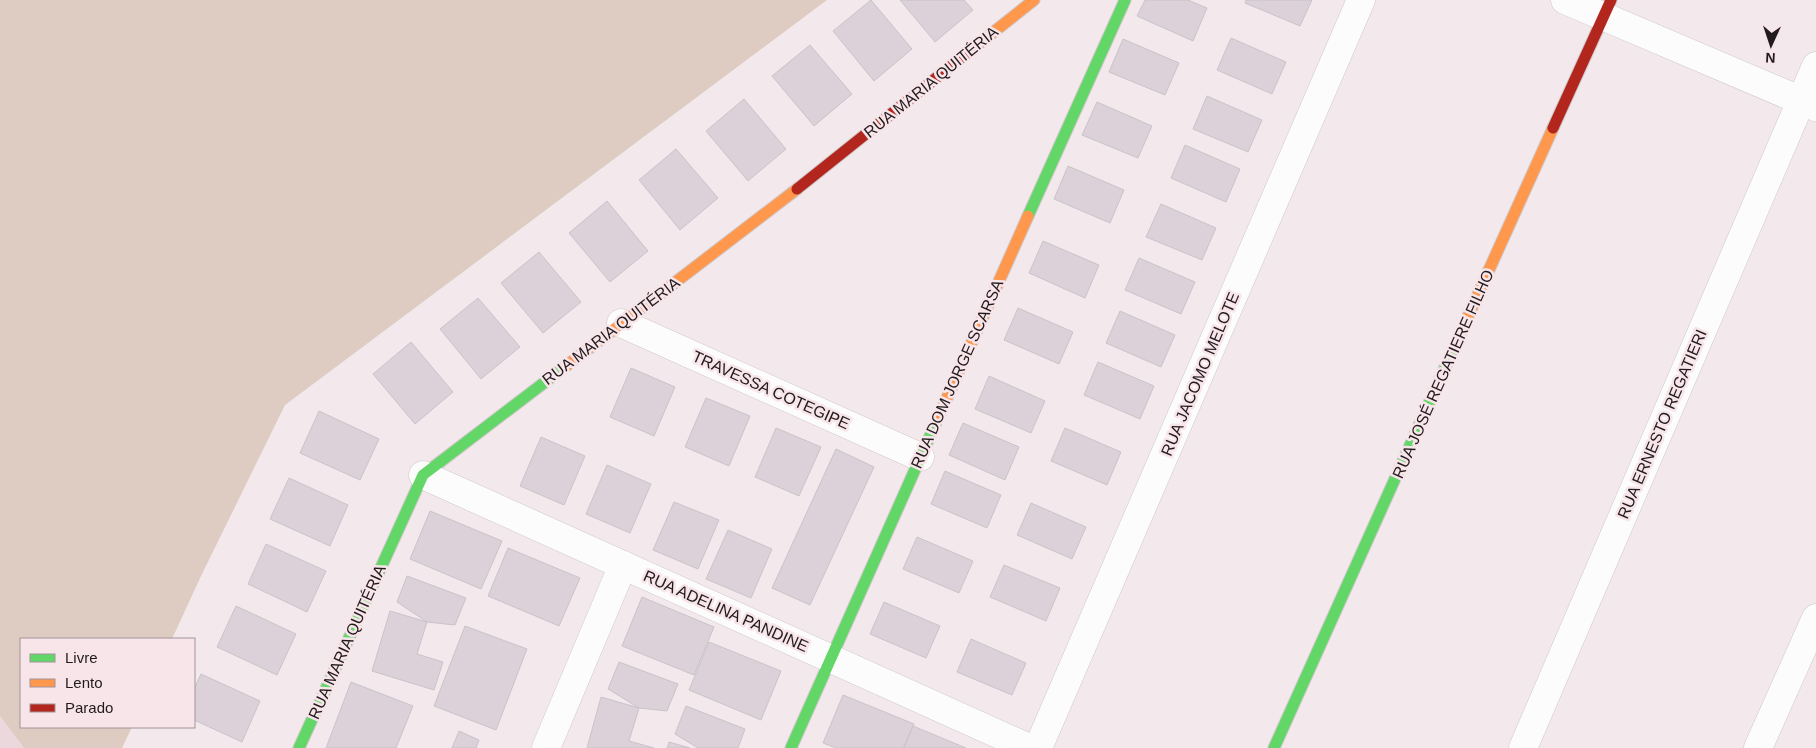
<svg xmlns="http://www.w3.org/2000/svg" width="1816" height="748" viewBox="0 0 1816 748" font-family="Arial,sans-serif">
  <rect width="100%" height="100%" fill="#f3e9ec"/>
  <path fill="#ead8dc" d="M0,716l24,32h-24z"/>
  <path fill="#decbc1" d="M0,0h827l-542,405 -84,171 -29,63h-151v88h111l-10,21h-98l-24,-32z"/>
  <g fill="#dcd0d9" stroke="#cac3c7">
    <path d="M871,0l41,49 -38,32 -41,-50z"/>
    <path d="M900,0h64l9,10 -38,32z"/>
    <path d="M1145,0h43l19,8 -14,33 -56,-25z"/>
    <path d="M1246,0h66l-12,26 -55,-23z"/>
    <path d="M1231,38l55,24 -14,32 -55,-24z"/>
    <path d="M1123,39l56,24 -14,32 -56,-23z"/>
    <path d="M810,45l42,49 -38,32 -42,-50z"/>
    <path d="M1207,96l55,24 -14,32 -55,-23z"/>
    <path d="M744,99l42,50 -38,32 -42,-50z"/>
    <path d="M1097,102l55,24 -14,32 -56,-23z"/>
    <path d="M1185,145l55,24 -14,33 -55,-24z"/>
    <path d="M676,149l42,49 -38,32 -41,-50z"/>
    <path d="M1068,166l56,24 -14,33 -56,-24z"/>
    <path d="M607,201l41,50 -38,31 -41,-49z"/>
    <path d="M1161,204l55,24 -14,32 -56,-23z"/>
    <path d="M1043,241l56,24 -14,33 -56,-25z"/>
    <path d="M539,252l42,50 -38,31 -42,-50z"/>
    <path d="M1139,258l56,24 -14,32 -56,-24z"/>
    <path d="M478,298l42,49 -39,32 -41,-50z"/>
    <path d="M1018,308l55,24 -14,32 -55,-24z"/>
    <path d="M1120,311l55,24 -14,32 -55,-24z"/>
    <path d="M411,342l42,50 -38,32 -42,-50z"/>
    <path d="M1098,362l56,24 -14,33 -56,-24z"/>
    <path d="M631,368l44,19 -21,49 -44,-19z"/>
    <path d="M989,376l56,25 -14,32 -56,-24z"/>
    <path d="M706,398l44,18 -21,50 -44,-19z"/>
    <path d="M319,411l60,28 -19,41 -60,-27z"/>
    <path d="M963,423l56,24 -14,33 -56,-25z"/>
    <path d="M776,428l45,19 -22,49 -44,-19z"/>
    <path d="M1065,428l56,24 -14,33 -56,-24z"/>
    <path d="M541,437l44,19 -21,49 -44,-19z"/>
    <path d="M836,449l38,18 -64,138 -38,-17z"/>
    <path d="M607,465l44,19 -21,49 -44,-19z"/>
    <path d="M945,471l56,24 -14,33 -56,-24z"/>
    <path d="M289,478l59,27 -18,41 -60,-27z"/>
    <path d="M674,502l45,18 -21,49 -45,-19z"/>
    <path d="M1031,503l55,24 -14,32 -55,-24z"/>
    <path d="M430,511l72,30 -21,48 -71,-30z"/>
    <path d="M728,530l44,19 -21,49 -45,-19z"/>
    <path d="M917,537l56,24 -14,32 -56,-24z"/>
    <path d="M266,544l60,27 -19,41 -59,-28z"/>
    <path d="M508,548l72,30 -21,48 -71,-30z"/>
    <path d="M1004,565l56,23 -14,33 -56,-24z"/>
    <path d="M407,576l59,22 -11,27 -28,-3 -30,-20z"/>
    <path d="M642,597l72,30 -20,48 -72,-29z"/>
    <path d="M884,602l56,24 -14,32 -56,-24z"/>
    <path d="M236,606l60,28 -19,41 -60,-28z"/>
    <path d="M390,611l37,11 -10,32 26,8 -9,28 -62,-19z"/>
    <path d="M465,626l62,23 -31,81 -62,-24z"/>
    <path d="M971,639l55,24 -14,32 -55,-23z"/>
    <path d="M709,642l72,29 -20,49 -72,-30z"/>
    <path d="M619,662l59,22 -11,27 -28,-3 -31,-19z"/>
    <path d="M201,674l59,27 -18,41 -48,-22v-31z"/>
    <path d="M351,682l62,24 -17,42h-70z"/>
    <path d="M843,695l71,29 -11,24h-67l-13,-5z"/>
    <path d="M601,697l38,11 -10,33 25,7h-67z"/>
    <path d="M686,706l59,23 -7,19h-40l-23,-14z"/>
    <path d="M913,726l53,22h-62z"/>
    <path d="M459,731l20,9 -3,8h-24z"/>
    <path d="M669,742l21,6h-23z"/>
  </g>
  <g fill="none" stroke-linecap="round" stroke-linejoin="round">
    <defs>
      <g id="street">
        <path d="M1565,0l251,107"/>
        <path d="M621,323l299,134"/>
        <path d="M423,475l606,273"/>
        <path d="M546,748l77,-183"/>
        <path d="M1038,748l323,-748"/>
        <path d="M1523,748l293,-682"/>
        <path d="M1758,748l58,-130"/>
      </g>
      <g id="fast">
        <path d="M1028,216l97,-216"/>
        <path d="M299,748l124,-273 143,-109"/>
        <path d="M791,748l147,-330"/>
        <path d="M1274,748l191,-425"/>
      </g>
      <g id="slow">
        <path d="M981,42l53,-42"/>
        <path d="M1465,323l88,-195"/>
        <path d="M566,366l231,-177"/>
        <path d="M938,418l90,-202"/>
      </g>
      <g id="jam">
        <path d="M1553,128l58,-128"/>
        <path d="M797,189l184,-147"/>
      </g>
    </defs>
    <use href="#street" stroke="#cec7c9" stroke-width="29"/>
    <use href="#fast" stroke="#cec7c9" stroke-width="13"/>
    <use href="#slow" stroke="#cec7c9" stroke-width="13"/>
    <use href="#jam" stroke="#cec7c9" stroke-width="13"/>
    <use href="#street" stroke="#fdfcfc" stroke-width="28"/>
    <use href="#fast" stroke="#63d668" stroke-width="11"/>
    <use href="#slow" stroke="#ff974d" stroke-width="11"/>
    <use href="#jam" stroke="#b3261e" stroke-width="11"/>
  </g>
  <g text-anchor="middle" dominant-baseline="central" stroke-width="5" stroke-linejoin="round" paint-order="stroke">
    <g font-size="16" fill="#211b1d" stroke="#f7e5ea">
      <text transform="translate(931 82) rotate(-39)">RUA MARIA QUITÉRIA</text>
      <text transform="translate(611 331) rotate(-37)">RUA MARIA QUITÉRIA</text>
      <text transform="translate(957 374) rotate(-66)">RUA DOM JORGE SCARSA</text>
      <text transform="translate(1200 374) rotate(-67)">RUA JACOMO MELOTE</text>
      <text transform="translate(1443 374) rotate(-66)">RUA JOSÉ REGATIERE FILHO</text>
      <text transform="translate(771 390) rotate(24)">TRAVESSA COTEGIPE</text>
      <text transform="translate(1662 424) rotate(-67)">RUA ERNESTO REGATIERI</text>
      <text transform="translate(726 611) rotate(24)">RUA ADELINA PANDINE</text>
      <text transform="translate(347 642) rotate(-66)">RUA MARIA QUITÉRIA</text>
    </g>
  </g>
  <rect x="20" y="638" width="175" height="90" fill="#f7e5ea" stroke="#a19498"/>
  <rect x="30" y="654" width="25" height="8" fill="#63d668" stroke="#a19498"/>
  <text x="65" y="663" font-size="15" fill="#211b1d">Livre</text>
  <rect x="30" y="679" width="25" height="8" fill="#ff974d" stroke="#a19498"/>
  <text x="65" y="688" font-size="15" fill="#211b1d">Lento</text>
  <rect x="30" y="704" width="25" height="8" fill="#b3261e" stroke="#a19498"/>
  <text x="65" y="713" font-size="15" fill="#211b1d">Parado</text>
  <g transform="translate(1771 45) rotate(183)" stroke="#f7e5ea" stroke-width="4" paint-order="stroke">
  <path d="M0-4L9 19L0 12L-9 19Z" fill="#211b1d"/>
  <text y="-8" font-size="14" font-weight="bold" text-anchor="middle" fill="#211b1d">N</text>
  </g>
</svg>
